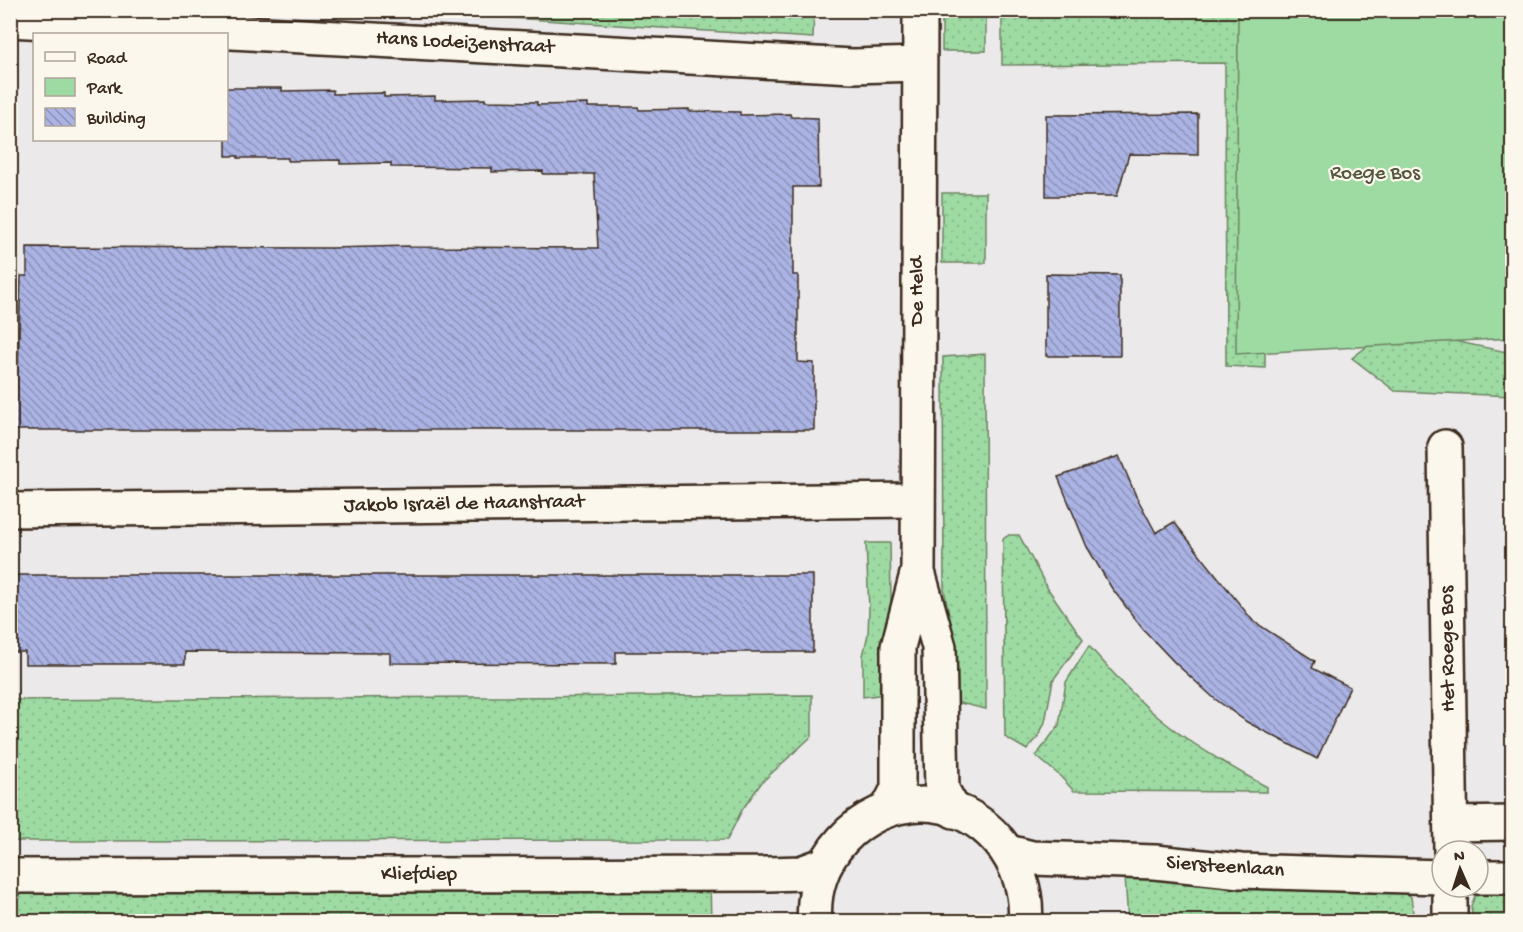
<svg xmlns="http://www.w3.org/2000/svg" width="1523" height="932" viewBox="0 0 1523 932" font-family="'Gochi Hand',sans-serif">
  <defs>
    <pattern id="grass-dots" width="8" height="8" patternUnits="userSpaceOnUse" patternTransform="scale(1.5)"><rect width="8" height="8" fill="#9edba3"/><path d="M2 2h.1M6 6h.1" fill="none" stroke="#89bc8c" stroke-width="1.8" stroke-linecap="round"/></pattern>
    <pattern id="building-back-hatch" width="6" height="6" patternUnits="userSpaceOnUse" patternTransform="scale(1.5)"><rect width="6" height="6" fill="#aab3e3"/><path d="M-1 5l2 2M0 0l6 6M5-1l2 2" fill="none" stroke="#8c92b7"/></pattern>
  </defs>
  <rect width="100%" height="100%" fill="#ebe9ea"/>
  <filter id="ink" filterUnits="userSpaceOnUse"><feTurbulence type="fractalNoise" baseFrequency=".0167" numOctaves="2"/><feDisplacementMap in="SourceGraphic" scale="12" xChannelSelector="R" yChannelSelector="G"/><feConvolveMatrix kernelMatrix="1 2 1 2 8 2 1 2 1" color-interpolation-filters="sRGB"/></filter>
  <g filter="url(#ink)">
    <g fill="url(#grass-dots)" stroke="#6c8260" stroke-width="1.5">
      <path d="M814,11l-1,27 -405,-27 406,-1z"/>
      <path d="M951,11h35v40h-44v-33h9z"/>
      <path d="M1002,11h265l-2,357 -39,-2 -1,-303 -223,2z"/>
      <path d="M1512,11l-78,326 78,16v43l-117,-5 -43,-33 26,-20z"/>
      <rect x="942" y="193" width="44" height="70"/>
      <path d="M985,354l1,355 -31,-7 -2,-66 -9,-47 -1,-232z"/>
      <path d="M1009,535h10l29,54 35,50 -30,41 -8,42 -6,13 -12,15 -22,-13 -2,-198z"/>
      <path d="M866,543h24l1,58 -5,93 -23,3v-41l5,-22 1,-25z"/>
      <path d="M1089,646c25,28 50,57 79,79 31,24 65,43 99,62v5l-193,-1 -15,-16 -23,-19 23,-31 7,-43z"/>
      <path d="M812,695v41l-50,46 -20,28 -15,30 -716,1v-141z"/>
      <path d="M1125,876l277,14 9,7 3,24h-286z"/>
      <path d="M710,885l1,36 -700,1 -1,-34z"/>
      <path d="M1490,894h22v27h-39l-2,-15 4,-10z"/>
    </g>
    <path fill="#9edba3" stroke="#6c8260" stroke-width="1.5" d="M1238,11h274v327l-276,16z"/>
    <g fill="url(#building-back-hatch)" stroke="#3b2a1e" stroke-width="1.5">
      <path d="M226,88h56v3l51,-1v4l51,-1v4l51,-1v4l50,-1v2l52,1v3l51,-1v3h50l1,3 50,-1v2l51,1v3l50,-1 1,3 27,1 1,69h-26v88h5v87l16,1v67h-804v-67h8l3,-87h6v-29l305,1 77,-2v1l189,1 -4,-74h-51v-3l-51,1v-4l-101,-1v-4l-51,1v-4l-52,1v-3h-50v-2h-12z"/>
      <path d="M1198,114v41l-69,-1 -12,42h-71v-81z"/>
      <path d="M1046,274l74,1v81h-74z"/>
      <path d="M1119,456l17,40 20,37 18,-11 79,99 62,40 -3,7 38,19 -33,72 -70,-37 -32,-23 -41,-37 -32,-34 -31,-41 -24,-40 -29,-70z"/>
      <path d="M10,575h803v77h-197v12l-226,-1v-10l-205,-1v12h-160v-12h-15z"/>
    </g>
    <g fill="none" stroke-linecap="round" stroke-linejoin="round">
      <defs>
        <g id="street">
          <path d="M10,20l843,46 66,-2"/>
          <path d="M1445,447l6,404"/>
          <path d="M10,510l907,-10"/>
          <path d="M1452,824l60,-1"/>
          <path d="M10,876l758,-2 33,-1 25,-9"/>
          <path d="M1450,922v-35"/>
        </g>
        <g id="secondary">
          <path d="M920,10l-2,562 21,75 3,143 12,21"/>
          <path d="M887,810l11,-21v-142l19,-73"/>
          <path d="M1008,852l24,6 123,4 86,9 201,6"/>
          <path d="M1478,877h34"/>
          <path d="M815,922c-6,-63 44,-117 107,-118 61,0 109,59 103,118"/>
        </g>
      </defs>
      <use href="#street" stroke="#3b2a1e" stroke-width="38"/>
      <use href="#secondary" stroke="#3b2a1e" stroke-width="38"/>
      <use href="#street" stroke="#fbf7ec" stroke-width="33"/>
      <use href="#secondary" stroke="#fbf7ec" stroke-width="33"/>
    </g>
  </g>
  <g text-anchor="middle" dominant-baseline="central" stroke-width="4.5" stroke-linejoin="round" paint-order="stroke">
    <g font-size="21" fill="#3b2a1e" stroke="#fbf7ec">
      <text transform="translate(465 44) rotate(3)">Hans Lodeizenstraat</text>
      <text transform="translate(918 291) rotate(-90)">De Held</text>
      <text transform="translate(464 505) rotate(-1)">Jakob Israël de Haanstraat</text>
      <text transform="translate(1449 649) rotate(-91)">Het Roege Bos</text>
      <text transform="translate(1225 868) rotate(4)">Siersteenlaan</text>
      <text x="419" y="875">Kliefdiep</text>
    </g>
    <g font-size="21" fill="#54563f" stroke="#fbf7ec">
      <text x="1375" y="174">Roege Bos</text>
    </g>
  </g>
  <rect width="1523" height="932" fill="none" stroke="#fbf7ec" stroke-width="36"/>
  <rect x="18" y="18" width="1487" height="896" fill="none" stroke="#3b2a1e" stroke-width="2" filter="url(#ink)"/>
  <rect x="33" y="33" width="195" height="108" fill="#fbf7ec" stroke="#aea59a" stroke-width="1.5"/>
  <rect x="45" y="52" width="30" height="9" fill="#fbf7ec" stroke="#aea59a" stroke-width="1.5"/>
  <text x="87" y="63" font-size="18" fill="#3b2a1e">Road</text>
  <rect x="45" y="78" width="30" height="18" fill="#9edba3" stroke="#aea59a" stroke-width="1.5"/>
  <text x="87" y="93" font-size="18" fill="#3b2a1e">Park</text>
  <rect x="45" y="108" width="30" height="18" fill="url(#building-back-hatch)" stroke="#aea59a" stroke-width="1.5"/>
  <text x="87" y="123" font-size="18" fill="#3b2a1e">Building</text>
  <g transform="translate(1460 869) rotate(357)"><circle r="28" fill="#fbf7ec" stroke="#aea59a" stroke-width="1.5"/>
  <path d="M0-4.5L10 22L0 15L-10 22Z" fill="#3b2a1e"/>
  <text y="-9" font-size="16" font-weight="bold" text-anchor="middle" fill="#3b2a1e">N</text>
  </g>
</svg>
